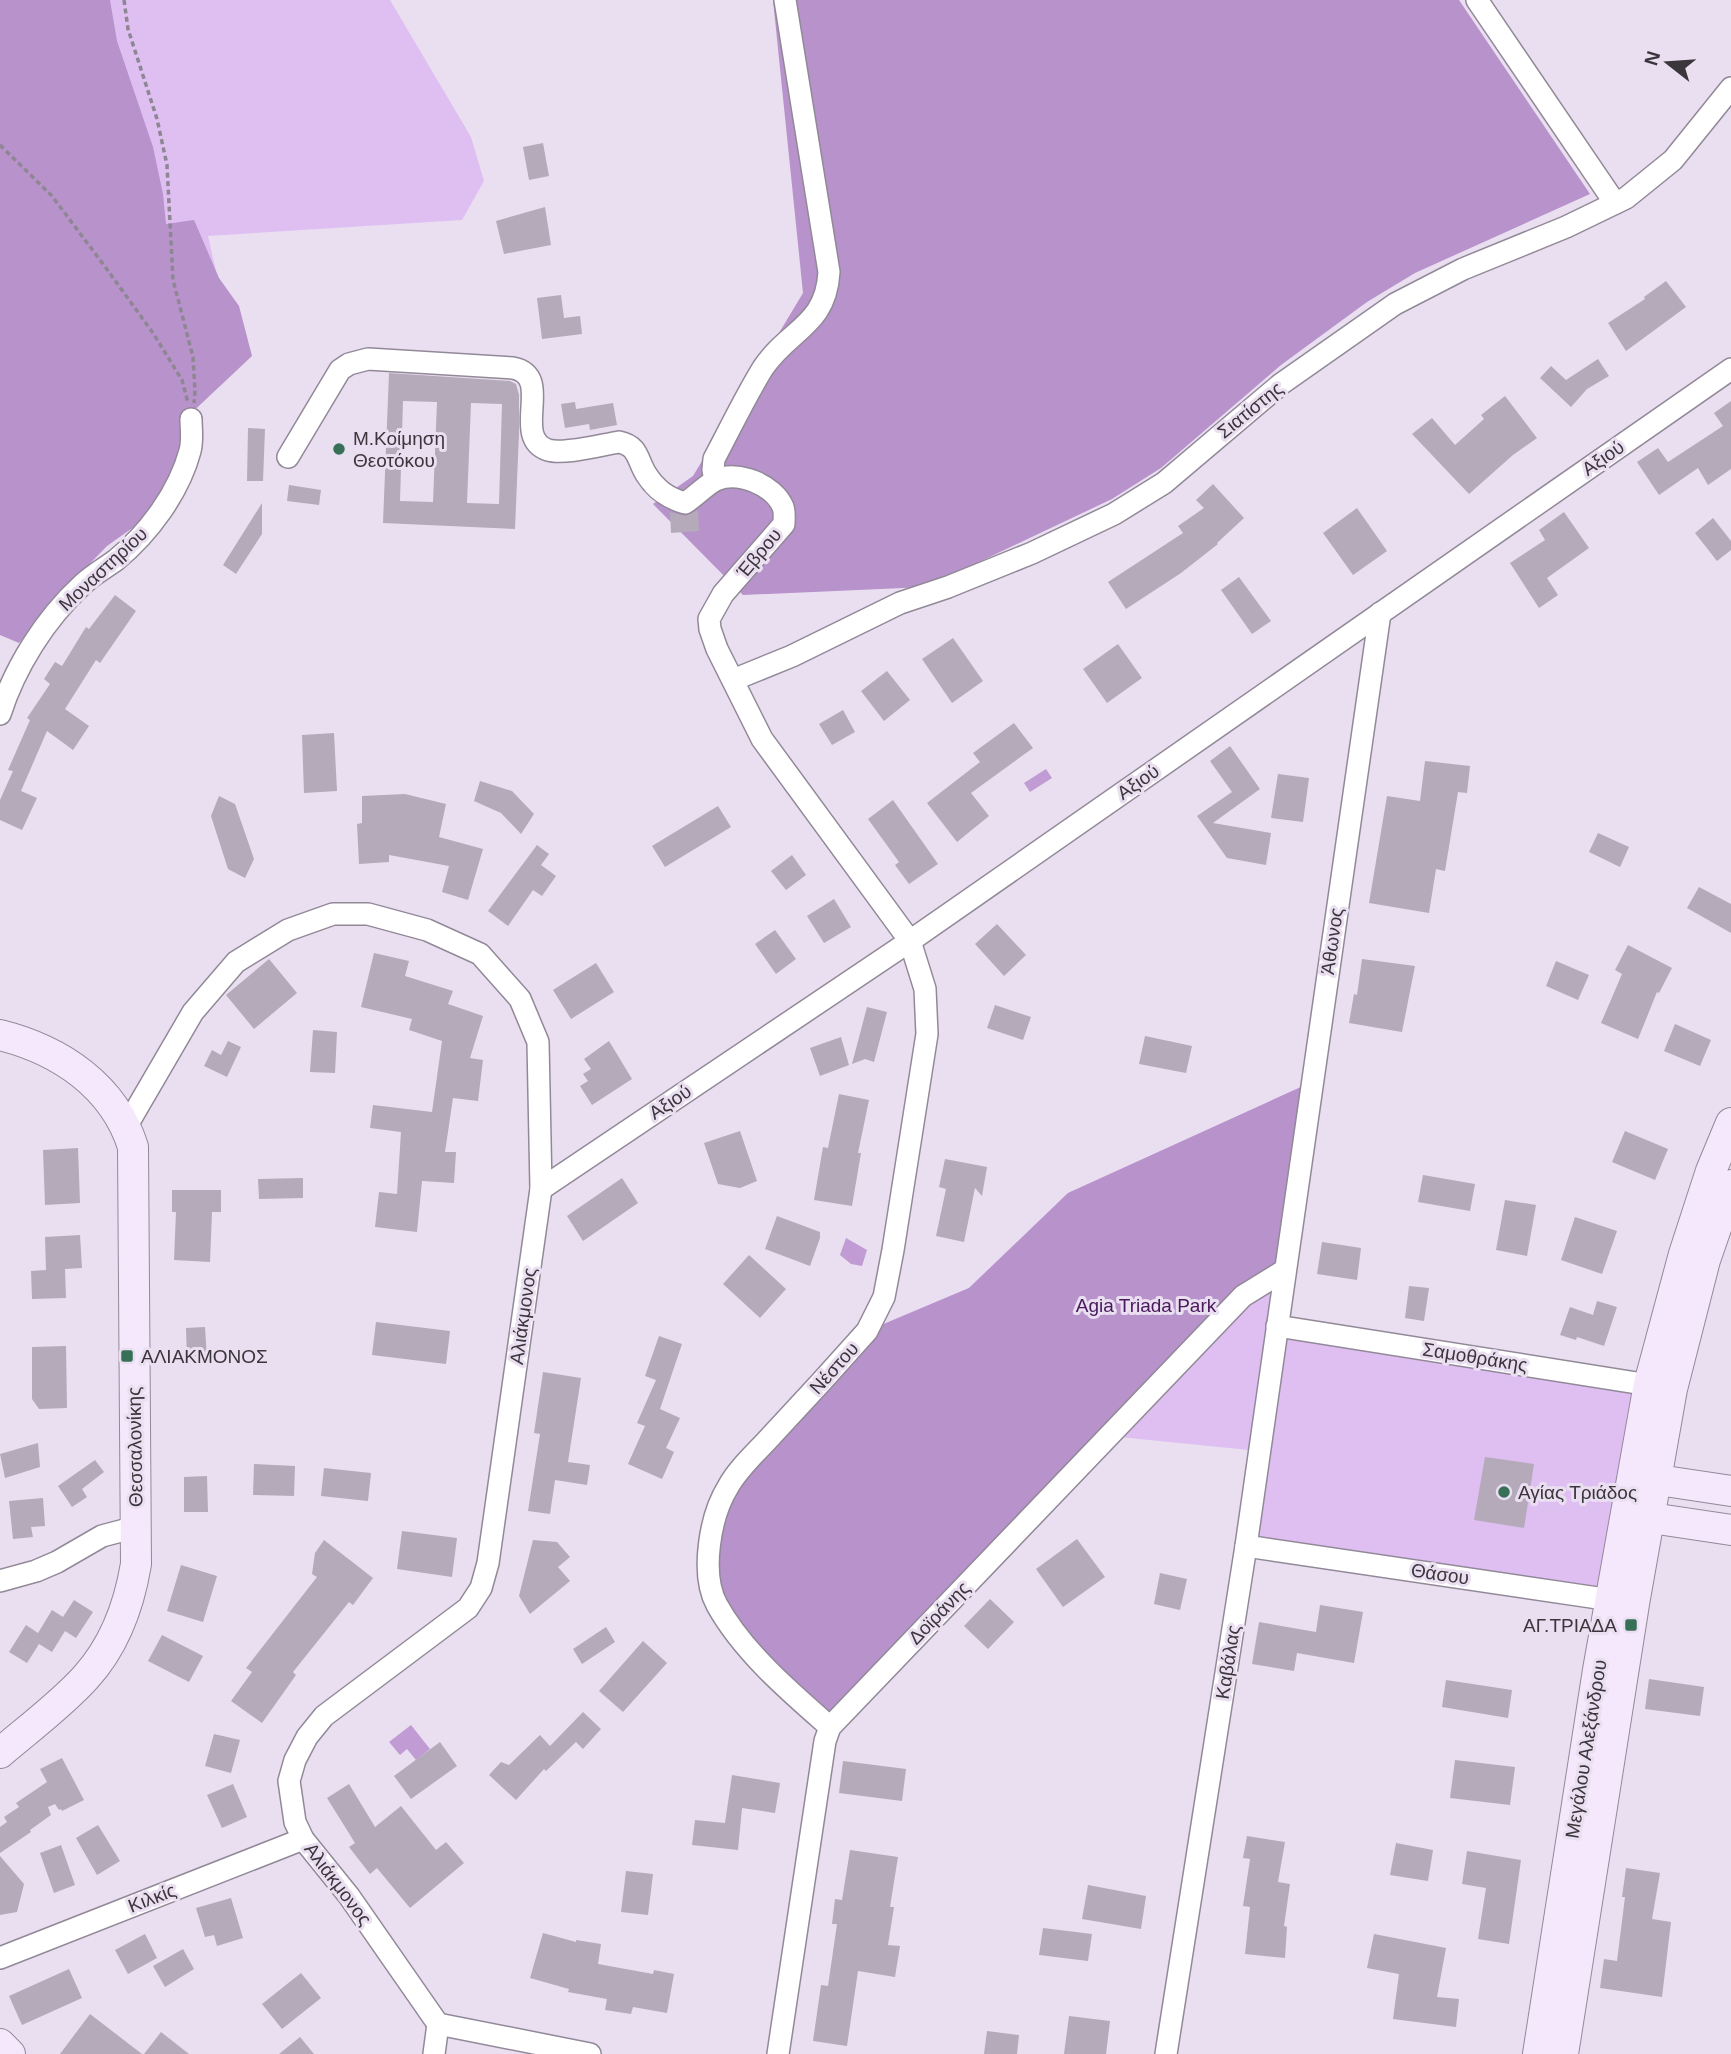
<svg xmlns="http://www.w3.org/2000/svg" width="1731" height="2054" viewBox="0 0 1731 2054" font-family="Arial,sans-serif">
  <rect width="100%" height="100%" fill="#eadff0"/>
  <g fill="#dfbff1">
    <path d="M0,0h390l81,137 13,44 -22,39 -254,16 10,44 33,76z"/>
    <path d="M1312,1082l-34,244 371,58 -39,215 -364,-53 13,-95 -150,-15 -242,-105 102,-43 99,-95z"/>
  </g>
  <g fill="#b792cb">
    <path d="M0,0h110l7,41 36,106 10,47 3,30 28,-4 25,58 20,28 13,50 -67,63 4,28 -28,49 -23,28 -31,22 -42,43 -46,54 -19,-8z"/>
    <path d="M773,0h686l131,194 -175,79 -48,29 -86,63 -120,103 -49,31 -186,88 -183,8 -90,-91 40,-28 110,-183z"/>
    <path d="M1312,1082l-27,188 -42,26 -413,431 -113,-122v-97l150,-177 102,-43 99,-95z"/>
  </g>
  <g fill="#c09bd4">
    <path d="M1046,769l6,9 -22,14 -6,-9z"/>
    <path d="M846,1238l21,12 -5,16 -11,-2 -11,-9z"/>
    <path d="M411,1725l19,24 -14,11 -9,-11 -7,6 -11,-13z"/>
  </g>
  <g fill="#b4aaba" fill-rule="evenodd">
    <path d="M543,143l6,33 -20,4 -6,-33z"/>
    <path d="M545,207l6,38 -47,9 -8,-33z"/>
    <path d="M1666,281l20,26 -60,44 -18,-28 37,-24 -1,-2z"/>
    <path d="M561,295l3,23 16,-2 2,18 -40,5 -5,-41z"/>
    <path d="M1598,359l11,17 -22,13 -16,18 -31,-29 11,-12 15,14z"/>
    <path d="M389,373l121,8 6,3 3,11v38l-4,96 -132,-6zM403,401l34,1 -4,100 -33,-1zM471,403l31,1 -3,100 -32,-1z"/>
    <path d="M1505,396l32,42 -24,17 -44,39 -57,-60 20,-16 23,27 29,-26 -3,-4z"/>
    <path d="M1731,401v68l-23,16 -10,-17 -39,27 -22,-33 21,-14 10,14 55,-36 -9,-13z"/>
    <path d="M575,402l1,7 37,-6 4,22 -27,5 -1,-6 -24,4 -4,-24z"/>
    <path d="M248,428l17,1 -2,52h-16z"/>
    <path d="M1213,484l31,34 -27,25 1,1 -37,29 -55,36 -18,-27 75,-49 -5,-7 26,-18 -8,-8z"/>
    <path d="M289,485l32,5 -2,15 -32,-4z"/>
    <path d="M262,503v31l-26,40 -13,-9z"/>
    <path d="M1357,508l30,43 -34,24 -30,-42z"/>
    <path d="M698,510l1,21 -28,2 -1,-21 16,4z"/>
    <path d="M1564,512l25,36 -42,30 11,17 -19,13 -29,-45 35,-23 -6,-10z"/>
    <path d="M1713,518l18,23v9l-14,11 -22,-28z"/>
    <path d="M1239,577l32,44 -19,13 -31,-44z"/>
    <path d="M115,595l21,16 -36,52 -4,-3 -31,49 24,17 -16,24 -26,-19 -26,60 16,7 -15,32 -22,-10v-20l13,-29 -5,-1 22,-50 -3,-2 23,-34 -6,-5 11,-17 7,4 24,-39 3,2z"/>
    <path d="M953,638l30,43 -31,22 -30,-44z"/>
    <path d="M1118,644l24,34 -35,25 -24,-34z"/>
    <path d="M887,671l23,29 -26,21 -23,-30z"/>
    <path d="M843,710l12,22 -23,13 -13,-21z"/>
    <path d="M1014,723l19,25 -62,45 18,23 -32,26 -30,-39 53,-41 -7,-9z"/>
    <path d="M334,733l3,58 -33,2 -2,-58z"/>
    <path d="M1230,746l30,43 -47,34 58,10 -5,32 -39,-7 -30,-42 35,-24 -22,-31z"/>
    <path d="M1425,761l45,5 -3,27 -9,-1 -13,79 -9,-2 -7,44 -60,-10 18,-107 33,5z"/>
    <path d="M1278,774l31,4 -6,44 -32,-4z"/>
    <path d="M480,781l32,10 22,23 -13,20 -20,-21 -27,-12z"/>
    <path d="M405,794l41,10 -7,33 44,12 -15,51 -26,-8 7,-26 -60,-11v7l-30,2 -2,-40 5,-1v-27z"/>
    <path d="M219,796l16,8 19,55 -9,19 -17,-9 -17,-53z"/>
    <path d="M893,800l45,64 -29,20 -14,-19 4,-3 -31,-43z"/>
    <path d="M718,806l13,21 -66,40 -13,-21z"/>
    <path d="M1598,833l31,14 -9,20 -31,-15z"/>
    <path d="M537,845l12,9 -8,11 15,11 -14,20 -9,-6 -25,36 -20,-15z"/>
    <path d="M792,855l14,20 -20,15 -15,-19z"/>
    <path d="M1699,887l32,17v29l-44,-25z"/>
    <path d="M834,899l17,28 -27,16 -17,-27z"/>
    <path d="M997,924l29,31 -22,21 -29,-32z"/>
    <path d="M775,930l21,29 -20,15 -21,-30z"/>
    <path d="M1628,945l44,23 -13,25 -2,-1 -19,47 -37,-16 21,-49 -7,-4z"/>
    <path d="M374,953l35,8 -4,15 48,15 -5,13 35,12 -13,42 13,2 -5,41 -25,-3 -8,54h11l-2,31 -32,-2 -5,51 -42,-5 4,-35 18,2 4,-62 -31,-4 3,-23 59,7 10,-71 -33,-11 3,-11 -51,-12z"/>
    <path d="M269,959l28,34 -43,36 -28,-34z"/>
    <path d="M1362,959l53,7 -13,66 -53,-9 5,-29 3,1z"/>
    <path d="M1556,961l33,14 -11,25 -32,-14z"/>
    <path d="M596,963l18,29 -43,27 -18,-29z"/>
    <path d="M995,1005l36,12 -8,23 -36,-12z"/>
    <path d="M867,1007l20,5 -13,50 -9,-3 -13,5z"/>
    <path d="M1675,1024l36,16 -11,26 -36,-15z"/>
    <path d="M313,1030l24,2 -2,41 -25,-1z"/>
    <path d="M1145,1036l47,10 -6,27 -47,-9z"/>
    <path d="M841,1037l8,28 -29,11 -10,-28z"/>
    <path d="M228,1041l13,6 -14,30 -23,-11 8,-16 9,5z"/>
    <path d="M609,1041l23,38 -40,26 -12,-19 8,-5 -5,-7 8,-5 -7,-10z"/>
    <path d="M839,1094l30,6 -11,53h3l-9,53 -38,-6 9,-53 5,1z"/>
    <path d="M740,1131l17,50 -17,7 -22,-4 -14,-41z"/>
    <path d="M1625,1131l43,18 -13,31 -43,-18z"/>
    <path d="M78,1148l2,55 -35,2 -2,-55z"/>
    <path d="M945,1159l42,8 -5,29 -7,-8 -11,54 -28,-6 10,-47 -7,-2z"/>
    <path d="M1423,1175l52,9 -5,27 -52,-9z"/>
    <path d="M303,1178v20l-44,1 -1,-20z"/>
    <path d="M622,1178l16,25 -55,38 -16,-25z"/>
    <path d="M172,1190h49v22h-9l-2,50 -36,-2 2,-48h-4z"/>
    <path d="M1505,1200l31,5 -9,51 -31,-6z"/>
    <path d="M777,1216l43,16v6l-10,28 -45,-17z"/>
    <path d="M1575,1217l42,14 -15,43 -41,-14z"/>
    <path d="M80,1235l2,33 -17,1 1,29 -34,1 -1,-28 15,-1 -1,-33z"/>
    <path d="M1322,1242l39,6 -4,32 -40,-6z"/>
    <path d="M749,1255l37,34 -26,29 -37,-34z"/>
    <path d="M1409,1286l20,2 -5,33 -19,-3z"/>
    <path d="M1597,1301l20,6 -13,39 -27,-9 -1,3 -16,-5 10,-28 23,8z"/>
    <path d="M376,1322l74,9 -4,33 -74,-9z"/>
    <path d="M205,1327l2,32 -20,2 -1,-33z"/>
    <path d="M659,1336l23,8 -22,65 20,9 -14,30 8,4 -12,27 -34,-15 17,-38 -8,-3 19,-43 -11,-4z"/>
    <path d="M66,1346l1,62 -28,1 -7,-10v-52z"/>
    <path d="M543,1372l38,6 -13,84 22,3 -3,20 -32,-5 -5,34 -22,-3 12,-77 -6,-1z"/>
    <path d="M38,1443l2,24 -35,11 -5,-24z"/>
    <path d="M1485,1457l49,7 -10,64 -50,-8z"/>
    <path d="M95,1460l9,12 -22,17 5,8 -15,10 -14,-21z"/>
    <path d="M254,1464l41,2 -1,30 -41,-1z"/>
    <path d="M324,1468l47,5 -3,28 -47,-5z"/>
    <path d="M207,1476l1,36h-24v-35z"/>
    <path d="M43,1498l2,28 -14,1 2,10 -20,2 -4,-38z"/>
    <path d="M402,1531l55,7 -5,39 -55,-8z"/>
    <path d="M1077,1539l28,38 -42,30 -27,-38z"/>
    <path d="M324,1540l49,38 -20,27 -4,-3 -56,70 3,3 -34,48 -31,-22 21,-29 -6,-4 71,-91 -5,-3 3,-21z"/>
    <path d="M533,1540l24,2 13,15 -12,10 12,14 -40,33 -11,-18z"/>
    <path d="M181,1565l36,11 -14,46 -36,-11z"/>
    <path d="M1160,1573l27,6 -7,31 -26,-6z"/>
    <path d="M990,1599l24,23 -26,27 -24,-23z"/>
    <path d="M74,1600l19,12 -17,26 -11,-7 -13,21 -13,-8 -12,19 -18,-11 17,-27 12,8 14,-23 11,7z"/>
    <path d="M1320,1605l43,7 -9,51 -57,-10 -3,18 -42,-7 7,-42 57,10z"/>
    <path d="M606,1627l9,15 -33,22 -9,-15z"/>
    <path d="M162,1635l41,21 -14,26 -41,-21z"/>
    <path d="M643,1641l24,22 -44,49 -24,-21z"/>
    <path d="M1649,1679l55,8 -4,29 -55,-7z"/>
    <path d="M1446,1680l66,10 -4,28 -66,-11z"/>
    <path d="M583,1712l18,17 -18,20 -7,-7 -30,29 -2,-2 -28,31 -27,-25 12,-13 8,3 31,-30 10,11z"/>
    <path d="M214,1734l26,6 -9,33 -26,-7z"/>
    <path d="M440,1742l17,24 -46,33 -17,-23z"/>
    <path d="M62,1758l22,42 -22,11 -1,-2 -2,1 -4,-6 -7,3 3,8 -21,15 1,2 -31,21v-26l7,-5 -3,-5 15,-10 -3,-4 31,-21 -7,-13z"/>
    <path d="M1455,1760l60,7 -5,38 -60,-7z"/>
    <path d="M843,1761l63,8 -4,32 -63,-8z"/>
    <path d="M732,1775l48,8 -5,30 -33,-5 -4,42 -46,-5 3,-25 30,3z"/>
    <path d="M233,1784l14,33 -25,11 -15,-33z"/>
    <path d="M349,1784l26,43 26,-21 35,44 10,-8 18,21 -54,45 -33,-40 -7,6 -21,-27 6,-4 -28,-45z"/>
    <path d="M98,1825l22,36 -23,14 -21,-37z"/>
    <path d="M1247,1836l38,6 -7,40 12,2 -6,42 3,1 -2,31 -40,-4 5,-47 -7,-1 7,-47 -7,-1z"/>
    <path d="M1396,1843l37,7 -5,31 -38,-6z"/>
    <path d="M61,1845l14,40 -21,8 -14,-40z"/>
    <path d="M850,1850l48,7 -8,50h4l-6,38 12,1 -5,31 -37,-6 -11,75 -34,-5 8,-56 7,1 9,-62h-5l3,-25 7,1z"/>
    <path d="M1467,1851l54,9 -12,84 -31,-5 8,-51 -24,-4z"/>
    <path d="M0,1856l24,28 -7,28 -17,3z"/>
    <path d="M1626,1868l34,5 -8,46 19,3 -9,75 -62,-9 4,-29 13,2 8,-64h-3z"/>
    <path d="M626,1871l27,3 -5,41 -27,-3z"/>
    <path d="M1088,1885l58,11 -5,33 -59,-10z"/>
    <path d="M231,1898l12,40 -26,8 -3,-11 -9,2 -9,-29z"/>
    <path d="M1043,1928l49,6 -4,27 -49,-6z"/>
    <path d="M543,1933l33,9v-2l25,4 -3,20 55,10 1,-4 20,4 -7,39 -34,-6 -2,7 -26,-4 2,-11 -39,-7 1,-3 -39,-11z"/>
    <path d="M145,1934l12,24 -29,16 -13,-24z"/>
    <path d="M1374,1934l72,14 -9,49 22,2 -3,28 -63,-8 6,-45 -32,-6z"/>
    <path d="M183,1949l11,20 -29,18 -12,-21z"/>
    <path d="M69,1969l13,29 -60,27 -13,-29z"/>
    <path d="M301,1973l20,25 -39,31 -20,-25z"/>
    <path d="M90,2014l52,40h-82z"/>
    <path d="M1069,2016l41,5 -4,33h-42z"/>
    <path d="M987,2031l32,4 -2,19h-33z"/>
    <path d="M161,2032l28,22h-45z"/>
    <path d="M300,2037l14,17h-35z"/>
  </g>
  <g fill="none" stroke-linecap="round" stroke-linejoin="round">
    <defs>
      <g id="street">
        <path d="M1477,0l138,203"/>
        <path d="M288,457l52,-87 9,-6 19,-5 145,9c42,8 -3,69 35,82 16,5 53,-5 71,-8 20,4 18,18 27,32 10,16 22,24 39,29 10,-6 22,-19 31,-23 22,-10 58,5 67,27 2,5 1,12 1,17l-61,70 -14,25 1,10 7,20 45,90 148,202 15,48 2,45 -34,216 -9,47 -17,34c-31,35 -62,69 -94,103 -15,17 -34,33 -45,53 -18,29 -28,87 -11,118 26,47 73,87 113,122"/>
        <path d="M715,480l-2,-10 1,-11c16,-30 31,-62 49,-91 26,-39 63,-42 66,-96l-44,-272"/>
        <path d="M733,680l59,-24 108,-53 48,-16 84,-34 82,-39 50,-31 117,-99 114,-80 68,-35 103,-42 60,-29 47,-38 58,-72"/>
        <path d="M0,714c15,-47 45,-95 82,-129 10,-10 23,-17 34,-25 33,-27 63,-68 74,-109 3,-11 1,-22 1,-32"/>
        <path d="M126,1127l67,-115 43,-50 52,-32 45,-16h35l59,16 53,24 40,45 18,43 3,147 -53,374 -7,25 -13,20 -144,108 -17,21 -12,23 -6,21 6,41 8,17 46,57 89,128"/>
        <path d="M541,1189l369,-248 821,-572"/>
        <path d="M1277,1326l385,61"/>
        <path d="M1246,1546l379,56"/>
        <path d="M0,1581l36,-10 21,-9 45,-26 34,-9"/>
        <path d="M0,1958l303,-119"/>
        <path d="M438,2024l152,30"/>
        <path d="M434,2054l4,-30"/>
        <path d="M778,2054l47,-313 5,-14 413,-431 42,-26"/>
        <path d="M1166,2054l80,-508 134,-933"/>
      </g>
      <g id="secondary">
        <path d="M0,1035c60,15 114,51 133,112l3,417c-7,42 -21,81 -50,113 -23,26 -59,53 -86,76"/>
        <path d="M1638,1477l93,14"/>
        <path d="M1631,1515l100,15"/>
        <path d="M0,2044l10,10"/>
        <path d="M1538,2054l60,-384 51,-286 35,-130 27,-83 20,-48"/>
        <path d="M1563,2054l71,-450 38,-215 33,-129 26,-75"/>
      </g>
    </defs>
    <use href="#street" stroke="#928998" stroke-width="24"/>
    <use href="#secondary" stroke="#928998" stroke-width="32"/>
    <g stroke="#8e8692" stroke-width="3.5" stroke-dasharray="5 3.5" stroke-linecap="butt">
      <path d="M124,0l4,29 29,90 10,46 6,115 20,77 2,34 -1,12"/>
      <path d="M0,145l52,51 54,72 47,65 29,47 6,23"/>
    </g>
    <use href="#street" stroke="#fff" stroke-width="21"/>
    <use href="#secondary" stroke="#f5e8fc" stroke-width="30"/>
  </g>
  <g fill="#376f57" stroke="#eadff0" stroke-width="2.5">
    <circle cx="339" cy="449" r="7"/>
    <rect x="120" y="1349" width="14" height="14" rx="3.5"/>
    <circle cx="1504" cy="1492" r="7"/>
    <rect x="1624" y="1618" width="14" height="14" rx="3.5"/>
  </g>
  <g text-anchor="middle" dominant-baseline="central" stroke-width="6" stroke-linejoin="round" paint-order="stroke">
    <g font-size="19" fill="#3a363c" stroke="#eadff0">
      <text transform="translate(1250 410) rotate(-39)">Σιατίστης</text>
      <text transform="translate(1603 458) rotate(-35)">Αξιού</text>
      <text transform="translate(759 553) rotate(-50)">Έβρου</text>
      <text transform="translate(103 569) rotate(-43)">Μοναστηρίου</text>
      <text transform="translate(1138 782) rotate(-35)">Αξιού</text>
      <text transform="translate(1332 941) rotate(-82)">Άθωνος</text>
      <text transform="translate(670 1102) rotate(-34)">Αξιού</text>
      <text transform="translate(523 1316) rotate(-82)">Αλιάκμονος</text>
      <text transform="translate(1475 1357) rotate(9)">Σαμοθράκης</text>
      <text transform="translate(834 1368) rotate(-48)">Νέστου</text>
      <text transform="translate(135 1447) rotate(-91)">Θεσσαλονίκης</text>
      <text transform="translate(1440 1574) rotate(8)">Θάσου</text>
      <text transform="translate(939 1613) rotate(-46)">Δοϊράνης</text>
      <text transform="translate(1228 1662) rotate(-81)">Καβάλας</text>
      <text transform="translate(1586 1749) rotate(-81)">Μεγάλου Αλεξάνδρου</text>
      <text transform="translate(338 1884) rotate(53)">Αλιάκμονος</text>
      <text transform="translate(152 1898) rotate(-21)">Κιλκίς</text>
    </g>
    <g font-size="19" fill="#3a363c" stroke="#eadff0" text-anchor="start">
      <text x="353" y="438">Μ.Κοίμηση<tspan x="353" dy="22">Θεοτόκου</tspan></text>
      <text x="141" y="1356">ΑΛΙΑΚΜΟΝΟΣ</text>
      <text x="1518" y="1492">Αγίας Τριάδος</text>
      <text x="1617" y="1625" text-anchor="end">ΑΓ.ΤΡΙΑΔΑ</text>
    </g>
    <g font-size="19" fill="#48185c" stroke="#eadff0">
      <text x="1146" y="1305">Agia Triada Park</text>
    </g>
  </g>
  <g transform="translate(1668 63) rotate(287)" stroke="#eadff0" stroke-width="5" paint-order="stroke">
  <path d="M0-5L12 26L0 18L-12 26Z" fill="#3a363c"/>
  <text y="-10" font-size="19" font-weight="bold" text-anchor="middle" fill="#3a363c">N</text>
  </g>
</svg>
